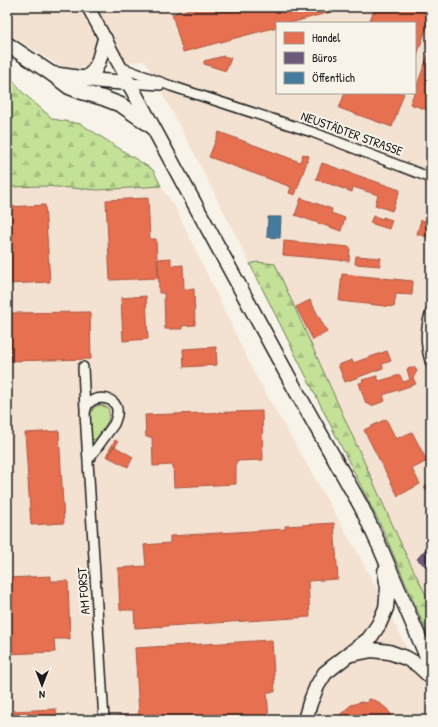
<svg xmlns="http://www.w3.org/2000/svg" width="438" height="727" viewBox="0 0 438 727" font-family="'Patrick Hand',sans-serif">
  <defs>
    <pattern id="forest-firs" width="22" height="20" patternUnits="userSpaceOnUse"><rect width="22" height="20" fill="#c4e198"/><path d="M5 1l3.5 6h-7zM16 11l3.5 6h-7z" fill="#a8c082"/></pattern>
  </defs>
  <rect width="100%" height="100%" fill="#f7f3e8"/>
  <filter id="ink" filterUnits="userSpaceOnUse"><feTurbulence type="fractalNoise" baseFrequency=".025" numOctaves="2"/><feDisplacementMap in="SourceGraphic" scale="8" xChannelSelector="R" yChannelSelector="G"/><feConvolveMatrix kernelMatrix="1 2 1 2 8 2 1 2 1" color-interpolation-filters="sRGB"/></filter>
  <g filter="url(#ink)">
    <g fill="#f3e1d1" fill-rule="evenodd">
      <path d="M7,7h424v598l-174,-343 -7,2 -59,-117 -46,-86 -58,5 -13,4 -16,-5 -51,-32zM277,23h138v70h-138z"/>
      <path d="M44,186l54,4 63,-4 15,23 79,166 104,180 72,140v25h-424v-533z"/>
    </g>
    <path fill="#c4e198" stroke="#707e5a" d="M101,405l7,3c5,11 -6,22 -12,31l-3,1 -2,-2 -1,-21 1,-4 3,-6z"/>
    <g fill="url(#forest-firs)" stroke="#707e5a">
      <path d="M7,72l15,20 31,27 28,5 72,46 8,16 -63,4 -54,-4 -37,1z"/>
      <path d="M257,262l18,2 132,293 24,48v37l-49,-114 -132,-264z"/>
    </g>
    <g fill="#e76f51" stroke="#aa5641">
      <path d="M197,7h152l-59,16h-13v4l-94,25 -11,-38z"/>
      <path d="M375,7h56v8l-16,46v-38h-46z"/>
      <path d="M431,47v64l-21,-7z"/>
      <path d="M224,56l7,2 -5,13 -22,-7v-3z"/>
      <path d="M345,93h59l-12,34 -53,-19z"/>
      <path d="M219,132l81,30 3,-8 6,2 -14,39 -6,-2 2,-6 -82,-30z"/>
      <path d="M322,163l78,27 -8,21 -17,-6 3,-10 -25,-8 -1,5 -36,-13z"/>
      <path d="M148,198l2,41h6l2,39 -48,2 -4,-80z"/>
      <path d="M301,198l31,11 -1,4 14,5 -4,13 -46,-16z"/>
      <path d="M45,205l5,77 -43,2v-77z"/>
      <path d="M373,216l10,3v-2l9,3 -3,9 -19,-6z"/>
      <path d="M421,220l10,2v16l-14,-4z"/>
      <path d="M284,241l66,6 -1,14 -66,-6z"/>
      <path d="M356,256l25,2 -1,8 -25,-2z"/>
      <path d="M171,258v8l12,-1 1,24h10l1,36 -13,1v3h-17l-1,-36h-5l-1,-34z"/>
      <path d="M342,274l71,7 -1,14 -16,-1 -2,13 -55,-6z"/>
      <path d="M146,296l2,43 -25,2 -2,-43z"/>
      <path d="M310,300l17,32 -14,8 -17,-33z"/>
      <path d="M90,312l1,47 -84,2v-48z"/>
      <path d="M216,347l1,18 -33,2 -1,-18z"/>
      <path d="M387,351l4,10 -9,3 1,4 -38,14 -7,-17 14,-5 1,3z"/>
      <path d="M415,367l2,4 -4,7 3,6 -33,11 2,6 -14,5 -2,-2h-3l-7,-21 4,-1 -1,-2 15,-4 2,5 21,-6 3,7 7,-2 -3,-11z"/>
      <path d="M262,411l1,49 -27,1v23l-62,3 -1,-22 -20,1 -1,-29h-6l-1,-22z"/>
      <path d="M386,419l10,20 16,-7 15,29 -15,8 8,15 -22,12 -34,-66z"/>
      <path d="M59,431l5,92 -33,2 -6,-92z"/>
      <path d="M115,440l3,2 -3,5 -1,-1 -6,11 -2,-1z"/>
      <path d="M114,446l19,11 -5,10 -20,-10z"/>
      <path d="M431,479v15l-7,-6z"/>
      <path d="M334,523l4,56 -30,2 2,36 -175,11 -1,-18h-14l-2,-42 28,-2 -2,-21 26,-2v-7l115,-7v-3z"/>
      <path d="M51,576v5h17l2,58h-16l1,13 -48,2v-76z"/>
      <path d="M272,640l3,52h-8l2,28h-150l-1,-4 21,-2 -4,-66z"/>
      <path d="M369,699l8,2 10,8 8,11h-61l17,-15 10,-3 6,1z"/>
      <path d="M56,709l1,11h-44v-9z"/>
    </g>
    <path fill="#6d597a" stroke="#55475e" d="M431,543v28l-14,-12z"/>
    <path fill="#457b9d" stroke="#395e76" d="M268,217h13l-1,21 -13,-1z"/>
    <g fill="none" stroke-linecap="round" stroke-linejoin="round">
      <defs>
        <g id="street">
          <path d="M120,67l51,19 141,46 119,46"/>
          <path d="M129,83l31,2"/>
          <path d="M431,312c-7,18 -6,34 0,52"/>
          <path d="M83,367l2,43"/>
          <path d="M88,460l26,-36c2,-5 5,-12 2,-18 -5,-10 -21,-10 -28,-2 -2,3 -2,6 -3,9l19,307"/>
        </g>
        <path id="secondary" d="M88,7l41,76"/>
        <g id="primary">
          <path d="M7,44l45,30 17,13 13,5 21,6 18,7 29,20"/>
          <path d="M52,74l50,7 27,2 165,304 67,119 19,41 51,119"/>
          <path d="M85,79l9,-8 4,-8 7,-24"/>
          <path d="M352,654l20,-4 17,2 17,6 12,7 13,12"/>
          <path d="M305,720l5,-17 7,-17 8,-13 23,-18 21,-16 10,-15 7,-16 2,-20 -3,-17"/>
        </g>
      </defs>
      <use href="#street" stroke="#1c1c1c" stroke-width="12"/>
      <use href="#secondary" stroke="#1c1c1c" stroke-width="15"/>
      <use href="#primary" stroke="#1c1c1c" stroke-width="17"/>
      <use href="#street" stroke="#f7f3e8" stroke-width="9"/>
      <use href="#secondary" stroke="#f7f3e8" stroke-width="12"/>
      <use href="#primary" stroke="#f7f3e8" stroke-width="14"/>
    </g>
  </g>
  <g text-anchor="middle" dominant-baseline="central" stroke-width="4" stroke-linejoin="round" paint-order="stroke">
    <g font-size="13" fill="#1c1c1c" stroke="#f7f3e8">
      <text transform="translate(352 133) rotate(20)">NEUSTÄDTER STRASSE</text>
      <text transform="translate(83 591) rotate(-94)">AM FORST</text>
    </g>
  </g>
  <rect width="438" height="727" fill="none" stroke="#f7f3e8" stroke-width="24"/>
  <rect x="12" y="12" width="414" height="703" fill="none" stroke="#1c1c1c" stroke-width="1.5" filter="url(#ink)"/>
  <rect x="276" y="22" width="140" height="72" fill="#f7f3e8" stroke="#9f9d96"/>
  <rect x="284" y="32" width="20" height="12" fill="#e76f51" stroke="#9f9d96"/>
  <text x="312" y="42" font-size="12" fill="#1c1c1c">Handel</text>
  <rect x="284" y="52" width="20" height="12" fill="#6d597a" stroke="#9f9d96"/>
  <text x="312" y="62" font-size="12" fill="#1c1c1c">Büros</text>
  <rect x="284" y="72" width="20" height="12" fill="#457b9d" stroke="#9f9d96"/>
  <text x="312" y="82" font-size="12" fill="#1c1c1c">Öffentlich</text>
  <g transform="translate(42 685) rotate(180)" stroke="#f7f3e8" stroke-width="3" paint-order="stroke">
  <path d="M0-3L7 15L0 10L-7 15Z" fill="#1c1c1c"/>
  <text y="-6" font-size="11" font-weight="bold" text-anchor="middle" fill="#1c1c1c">N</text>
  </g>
</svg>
